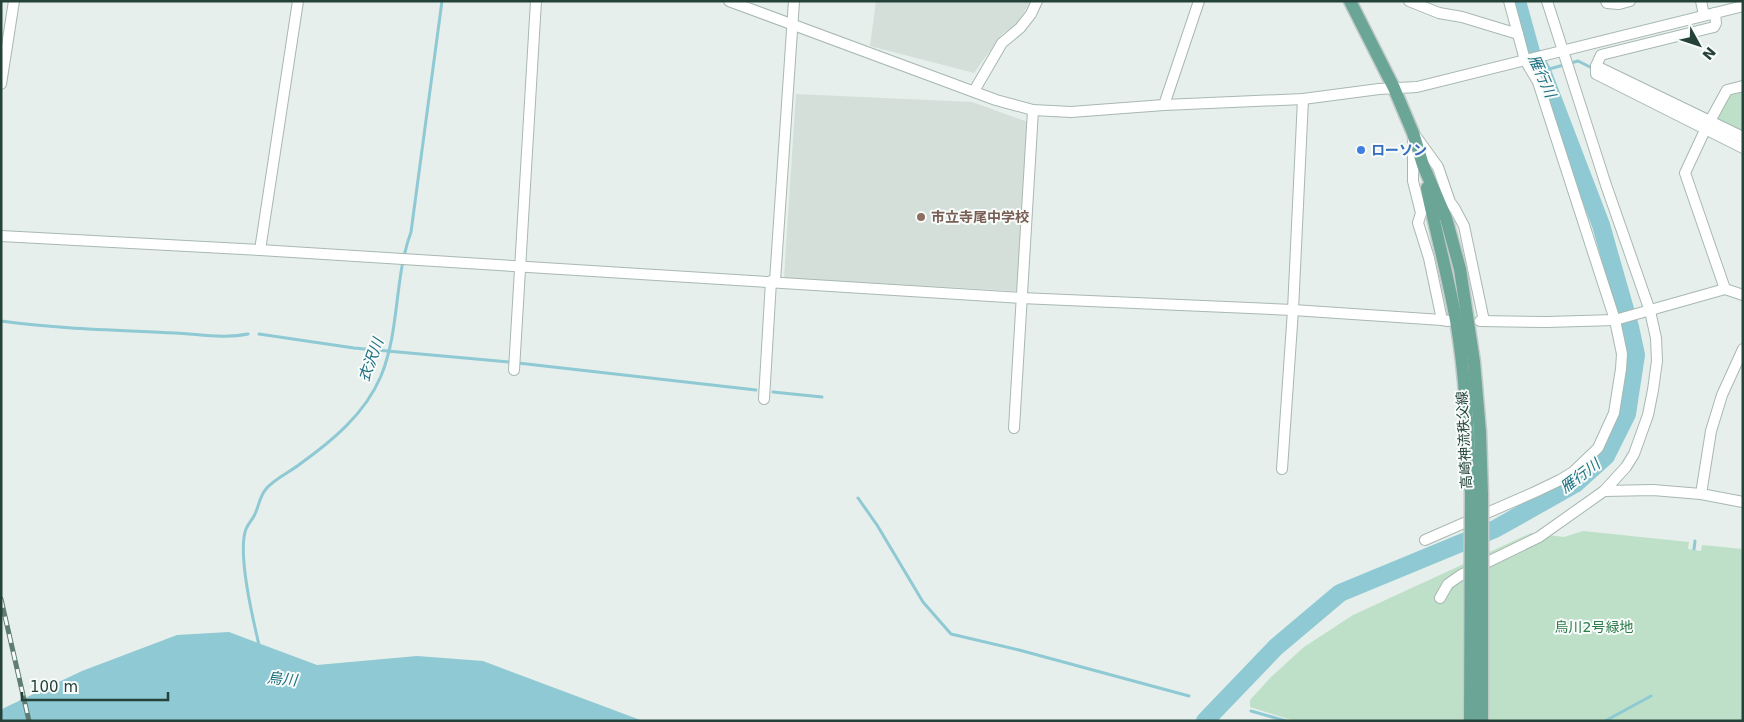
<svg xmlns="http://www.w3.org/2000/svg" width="1744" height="722" viewBox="0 0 1744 722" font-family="'DejaVu Sans','Noto Sans JP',sans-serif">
  <rect width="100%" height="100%" fill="#e6efeb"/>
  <g fill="#d4dfda">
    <path d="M876,1h155l-15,24 -14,9 -28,39 -104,-27z"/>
    <path d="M796,94l176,8 56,20 -10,166 -3,3 -231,-13z"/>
  </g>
  <g fill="#bfe0c8">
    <path d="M1743,92v41l-23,-11 -2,-4 12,-23z"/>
    <path d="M1583,531l106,11 -1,7 13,2 1,-6 41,4v172h-449l-44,-14v-7l21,-23 33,-30 49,-32 178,-82 33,4z"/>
  </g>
  <path fill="#8ec9d4" d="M229,632l88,33 100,-9 66,5 160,60h-642v-10l3,-3 78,-37 95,-36z"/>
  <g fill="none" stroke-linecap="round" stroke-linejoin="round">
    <g stroke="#8ec9d4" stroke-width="3">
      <path d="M1542,71l36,-10 16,8"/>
      <path d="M1,321c58,8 116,9 174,12 24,1 49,6 73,1"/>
      <path d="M259,334l95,14 155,14"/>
      <path d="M518,363l238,27"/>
      <path d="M773,392l49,5"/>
      <path d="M858,498l19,27 46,77 28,32 68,16 170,46"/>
      <path d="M1694,549l1,-8"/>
      <path d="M259,645c-6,-26 -22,-92 -13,-116 2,-5 6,-9 8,-13 5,-9 5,-19 12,-27 8,-10 24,-17 34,-25 32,-23 65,-50 81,-88 19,-46 13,-98 30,-144l31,-231"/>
      <path d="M1251,711l35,10"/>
      <path d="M1605,721l46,-25"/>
    </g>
    <path stroke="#8ec9d4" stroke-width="18" d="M1205,721l71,-74 64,-54 155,-64 80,-45 31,-28 21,-42 9,-59 -6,-28 -29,-102 -59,-154 -11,-19 -14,-51"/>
    <defs>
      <g id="minor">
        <path d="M729,1l267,99 37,10 38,2 93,-7 139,-6 76,-10 38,-2 326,-81"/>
        <path d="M1409,1l30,12 23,4 56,17"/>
        <path d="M1606,1l1,2 12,1 11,-3"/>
        <path d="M1701,1l3,14"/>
        <path d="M1715,13l1,10 -2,4 -113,28 -5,11v8l147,74"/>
        <path d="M1596,66l147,71"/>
        <path d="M1,84l13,-83"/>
        <path d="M974,91l28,-48 18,-15 11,-14 6,-13"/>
        <path d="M1164,105l35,-104"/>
        <path d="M1417,138l21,29 12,35 5,7 9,17 20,95"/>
        <path d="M1413,142v39l8,32 -3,10 11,35 13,62"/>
        <path d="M1,236l259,14 761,48 272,12 149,10 6,1"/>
        <path d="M260,250l38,-249"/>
        <path d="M775,281l19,-280"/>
        <path d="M1725,289l-40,-116 20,-43 22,-40 16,-4"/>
        <path d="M1480,321l67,1 68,-2 110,-31 18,6"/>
        <path d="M514,370l22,-369"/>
        <path d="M764,399l7,-118"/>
        <path d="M1014,428l19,-318"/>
        <path d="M1282,469l11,-159 10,-211"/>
        <path d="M1604,491l49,-1 48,4 42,8"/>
        <path d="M1701,494l10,-63 11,-36 21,-46"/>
        <path d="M1425,540l110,-48 25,-12 13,-8 25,-24 16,-35 7,-44 1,-15 -7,-34 -77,-238 -13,-22 -16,-59"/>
        <path d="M1440,598l8,-14 13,-9 78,-38 65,-46 22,-24 8,-13 14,-39 5,-25 4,-29 -1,-23 -6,-27 -44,-126 -59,-184"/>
      </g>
      <g id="major">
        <path d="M1350,1l44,87 19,45 10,32 23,53 14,51 14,93 6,70 2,62"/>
        <path d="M1427,188c9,46 22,91 30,138 9,55 11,111 14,167"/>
      </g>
    </defs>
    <use href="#minor" stroke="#a8b8b2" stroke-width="12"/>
    <use href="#major" stroke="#c2cac8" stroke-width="15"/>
    <use href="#minor" stroke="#fff" stroke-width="10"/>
    <use href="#major" stroke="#6aa596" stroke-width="12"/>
    <defs>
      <path id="rail" d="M1,599l28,122"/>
    </defs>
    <use href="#rail" stroke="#5f7d75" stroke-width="5"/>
    <use href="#rail" stroke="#f7fbf9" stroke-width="3" stroke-dasharray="9" stroke-linecap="butt"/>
    <defs>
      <g id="major-bridge">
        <path d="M1482,494v227"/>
        <path d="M1470,721l1,-228"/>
      </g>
    </defs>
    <use href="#major-bridge" stroke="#c2cac8" stroke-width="15" stroke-linecap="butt"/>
    <use href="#major-bridge" stroke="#6aa596" stroke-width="12"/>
  </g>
  <circle fill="#3f7fe0" stroke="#f7fbf9" stroke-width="2" cx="1361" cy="150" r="5"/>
  <circle fill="#8d6e63" stroke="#f7fbf9" stroke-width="2" cx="921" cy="217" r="5"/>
  <g text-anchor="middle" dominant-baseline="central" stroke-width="4" stroke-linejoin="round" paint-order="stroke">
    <g font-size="14" font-weight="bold" fill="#366cbe" stroke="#f7fbf9" text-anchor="start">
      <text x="1371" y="150">ローソン</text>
    </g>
    <g font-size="14" font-weight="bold" fill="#785e54" stroke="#f7fbf9" text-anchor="start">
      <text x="931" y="217">市立寺尾中学校</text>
    </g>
    <g font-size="14" fill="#24423a" stroke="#f7fbf9">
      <text transform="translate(1464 440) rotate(-93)">高崎神流秩父線</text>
    </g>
    <g font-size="14" fill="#2d7a4b" stroke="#f7fbf9">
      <text x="1594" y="627">烏川2号緑地</text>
    </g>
    <g font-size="15" font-style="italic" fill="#1c6f80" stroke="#f7fbf9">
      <text transform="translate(1542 76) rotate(66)">雁行川</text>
      <text transform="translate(371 360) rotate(-70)">衣沢川</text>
      <text transform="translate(1580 476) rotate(-37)">雁行川</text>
      <text transform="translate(282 679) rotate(6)">烏川</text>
    </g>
  </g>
  <rect width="1744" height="722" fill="none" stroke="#24423a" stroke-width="5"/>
  <g transform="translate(1699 45) rotate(130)" stroke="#f7fbf9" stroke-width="4" paint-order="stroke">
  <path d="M0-4L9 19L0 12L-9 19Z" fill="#24423a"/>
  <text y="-8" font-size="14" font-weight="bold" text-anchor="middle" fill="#24423a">N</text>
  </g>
  <path d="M22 692v8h146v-8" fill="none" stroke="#24423a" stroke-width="2.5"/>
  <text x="30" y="692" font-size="15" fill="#24423a" stroke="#f7fbf9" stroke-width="4" paint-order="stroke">100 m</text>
</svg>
